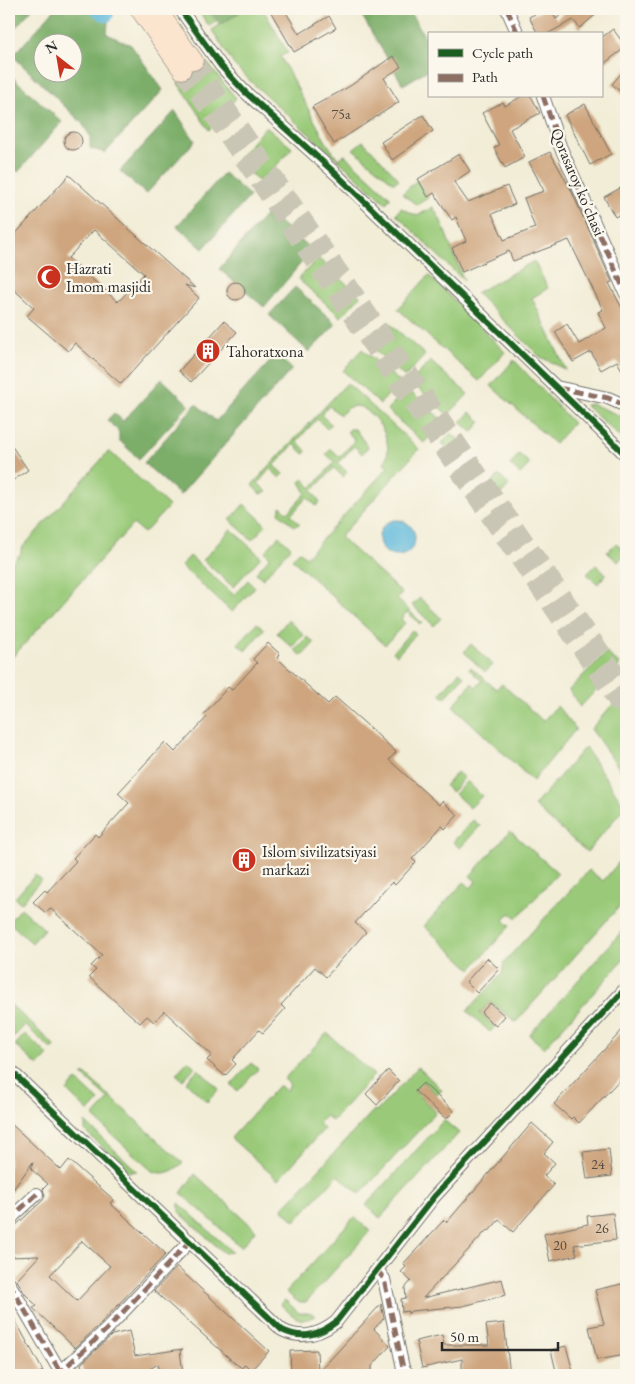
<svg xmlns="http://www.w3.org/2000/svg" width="635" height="1384" viewBox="0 0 635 1384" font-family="'EB Garamond',serif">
  <rect width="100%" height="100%" fill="#fbf7ec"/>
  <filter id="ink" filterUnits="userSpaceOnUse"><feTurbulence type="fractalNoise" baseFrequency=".02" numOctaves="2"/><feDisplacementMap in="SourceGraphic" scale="10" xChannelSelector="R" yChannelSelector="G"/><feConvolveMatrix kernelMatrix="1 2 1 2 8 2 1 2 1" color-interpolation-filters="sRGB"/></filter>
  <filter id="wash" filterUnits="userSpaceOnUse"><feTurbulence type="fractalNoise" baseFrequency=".0096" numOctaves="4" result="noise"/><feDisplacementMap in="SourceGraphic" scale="20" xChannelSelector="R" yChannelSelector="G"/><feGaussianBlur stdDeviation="1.12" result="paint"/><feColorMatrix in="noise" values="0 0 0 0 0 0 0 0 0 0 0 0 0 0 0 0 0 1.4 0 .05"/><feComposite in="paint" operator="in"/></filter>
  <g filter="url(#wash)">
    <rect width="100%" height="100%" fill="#f2edd7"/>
    <g fill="#9aca79" stroke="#627a52">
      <path d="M197,9h10l9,13 -7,4z"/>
      <path d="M244,9h19l25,44 -8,3 46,86 12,17 7,-4 46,43 -5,5 -136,-122 -16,-16 -22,-35z"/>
      <path d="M207,63l29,35 -27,32 -31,-47z"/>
      <path d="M266,126l26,22 -31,35 -25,-22z"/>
      <path d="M363,141l36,38 -5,4 -41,-34z"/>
      <path d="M417,180l11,18 -11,7 -15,-11z"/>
      <path d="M433,207l8,14 23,60 -68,-67 5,-6 16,8z"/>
      <path d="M318,258l42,38 -19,21 -43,-38z"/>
      <path d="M534,261l14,27 -16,10 34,72 -27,-14 -63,-63z"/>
      <path d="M429,275l76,77 -26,29 -81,-72z"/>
      <path d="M388,322l37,33 -20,22 -37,-33z"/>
      <path d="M362,349l38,33 -20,22 -37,-33z"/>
      <path d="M514,360l59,63 -18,21 -64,-58z"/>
      <path d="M430,361l38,33 -20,21 -37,-33z"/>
      <path d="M347,383l72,66 -79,88 62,56 -5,6 25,24 -2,1 -13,-12 -6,7 4,4 -20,22 -93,-86 7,-8 7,6 82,-90 -4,-4c12,-18 -6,-50 -26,-57l-9,1 -9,8 -11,-9 -8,9 10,9 -4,5 -10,-10 -20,22 9,10 -2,3 -10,-10 -20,22 9,8 -3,4 -10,-9 -12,14 9,9 -7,2 -8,-9z"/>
      <path d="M406,388l37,33 -19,22 -37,-33z"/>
      <path d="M592,404l34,14v18l-3,4 -38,-35z"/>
      <path d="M470,412l11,10 -9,10 -11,-10z"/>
      <path d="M350,429h5l13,18 -6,7 -8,-8 -16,17 9,9 -4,5 -9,-9 -22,23 8,11 -4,4 -9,-9 -16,18 9,9 -6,2 -15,-13 1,-5 1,-2 7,7 18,-20 -6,-11 4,-3 7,9 24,-26 -9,-8 5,-5 9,8 15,-17 -8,-8z"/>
      <path d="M451,433l11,9 -9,11 -11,-10z"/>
      <path d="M109,451l60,55 -25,27 -11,-9 -124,137v-95l12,-13v-4z"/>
      <path d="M519,454l11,10 -10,10 -10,-9z"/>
      <path d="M499,475l10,10 -9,10 -11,-9z"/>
      <path d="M244,504l22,21 -14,15 -22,-20z"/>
      <path d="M231,529l30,28 -28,30 -30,-27z"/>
      <path d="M279,536l12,11 -28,32 -7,-6 14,-16 -5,-5z"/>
      <path d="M616,543l10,9 -8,10 -11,-10z"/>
      <path d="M190,556l44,39 14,-15 7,7 -23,25 -51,-46z"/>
      <path d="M596,565l10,9 -8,10 -11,-10z"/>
      <path d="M420,598l21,20 -7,8 -22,-21z"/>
      <path d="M288,620l16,15 -12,12 -15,-14z"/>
      <path d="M257,623l7,6 -19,22 -7,-7z"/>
      <path d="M412,630l4,4 -19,21 -4,-3z"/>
      <path d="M307,637l7,6 -12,13 -7,-6z"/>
      <path d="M471,644l22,21 -8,7 -21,-20z"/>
      <path d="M606,652l14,13 -40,42 -11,-17z"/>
      <path d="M471,667l25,22 6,-5 41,37 14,-15 19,23 -43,52 -80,-75 19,-23 4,4 6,-6 -13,-12z"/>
      <path d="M459,672l5,4 -19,22 -5,-4z"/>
      <path d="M626,689v89l-35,-49z"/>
      <path d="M585,747l40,60 -38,45 -53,-46z"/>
      <path d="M457,772l7,6 -12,14 -7,-6z"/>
      <path d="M467,781l15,15 -12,12 -15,-14z"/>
      <path d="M473,820l7,6 -20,22 -7,-6z"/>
      <path d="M510,831l48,42 -41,45 -7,-5 -6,7 6,6 -39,43 -47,-43 40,-44 7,6 5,-7 -6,-5z"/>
      <path d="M626,854v45l-110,123 -26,-20 -10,11 15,14 -5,5 -23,-21 35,-37 2,-12 85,-92 14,11z"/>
      <path d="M35,875l6,5 -20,23 -6,-5z"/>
      <path d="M21,908l23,21 -12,14 -23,-21z"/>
      <path d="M626,927v30l-82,91 -15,-13z"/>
      <path d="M9,1003l46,43 -1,2 -3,1 -26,-24 -15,16 -1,-2z"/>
      <path d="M327,1033l47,42 -42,46 -6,-5 -8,7 6,6 -46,51 -47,-42 48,-53 7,6 4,-6 -6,-6z"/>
      <path d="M25,1034l23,21 -10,11 -23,-21z"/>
      <path d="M188,1061l7,6 -12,13 -7,-6z"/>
      <path d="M251,1063l7,6 -20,22 -7,-6z"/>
      <path d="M418,1067l24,23 -5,5 -14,-13 -9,9 22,21 -76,82 -22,-19 -43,46 -13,-12 92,-99 3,1z"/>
      <path d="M198,1069l21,20 -12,13 -21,-20z"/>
      <path d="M84,1073l99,90c-10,8 -18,13 -31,8l-59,-54 16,-18 -27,-24z"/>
      <path d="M76,1080l23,21 -10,11 -22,-21z"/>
      <path d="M444,1120l15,13 -79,85 -14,-13z"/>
      <path d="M85,1122l52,49 -8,1 -44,-41z"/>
      <path d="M195,1174l61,56 -15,17 -60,-54z"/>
      <path d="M179,1203l53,49 -8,1 -45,-41z"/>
      <path d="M354,1217l16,14 -64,71h-8l-12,-10z"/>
      <path d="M285,1300l14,13h13l3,3c-16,9 -23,-1 -35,-12z"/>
    </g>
    <g fill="#7bae69" stroke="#536c4a" fill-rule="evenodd">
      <path d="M16,9h16l-23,26v-19z"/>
      <path d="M55,9h54l-2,25 24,11 32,45 -58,63 -15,-5v-12l-8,-13 -69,-67zM72,42v30h-30v-30z"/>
      <path d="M209,9h35l-24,16z"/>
      <path d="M358,9h50l21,35v25l-26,16z"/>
      <path d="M9,74l53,48 -44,50 -9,-8z"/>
      <path d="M175,111l20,30 -49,53 -26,-23z"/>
      <path d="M224,173l26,23 -47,53 -26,-23z"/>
      <path d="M268,212l44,38 -48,57 -45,-38z"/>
      <path d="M295,287l41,37 -27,28 -40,-37z"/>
      <path d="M276,355l16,14 -112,126 -36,-32 52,-59 20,17z"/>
      <path d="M162,379l27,26 -50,54 -20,-19v-8l-12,-12 7,-7 9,8z"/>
    </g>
    <circle fill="#5cb8da" stroke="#447282" cx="397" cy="538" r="18"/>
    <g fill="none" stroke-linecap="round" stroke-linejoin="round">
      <path stroke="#5cb8da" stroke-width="16" d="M98,9l8,5"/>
    </g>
    <g id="blocks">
      <g fill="#cea57e" fill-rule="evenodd">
        <path d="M269,9h15l15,25 30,-18 7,12 -42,24z"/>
        <path d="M545,9h6l5,10 9,-7 -2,-3h39l-22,19 -7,-8 -26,14h-9l-9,-17z"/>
        <path d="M613,29l13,18 -25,19v-28z"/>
        <path d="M393,56l8,11 -17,11 15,24 -65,42 -22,-37 38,-21z"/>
        <path d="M626,68v29l-14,-13z"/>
        <path d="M522,96h9l9,17 -30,16 15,28 -20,11 -11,-20 5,-3 -17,-32 21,-11 2,4z"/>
        <path d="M585,104l26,50 -21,11 -25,-50z"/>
        <path d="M423,115l10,16 -41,29 -11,-18z"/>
        <circle cx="73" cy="141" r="9"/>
        <path d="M550,152l21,38 41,92 -3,1 17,33v62l-9,-17 -16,9 -10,-18 -18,10 -18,-30 12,-8 12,20 27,-16 -8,-16 5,-2 -34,-70 -56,21 -4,-10 -47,21 -10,-24 14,-7 -10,-24 -4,3 -18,-27 -6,4 -10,-18 41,-25 11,17 -16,11 14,20 39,-16 8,18 -23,10 12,26 31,-12 -11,-30 20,-7 -15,-29z"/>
        <path d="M69,175l126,113 -10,-3 14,13 -78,86 -46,-41 -7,8 -41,-35 7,-8 -25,-23v-44zM94,230l50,44 -26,28 -50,-44z"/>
        <path d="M626,185v26l-11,6 -11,-20z"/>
        <circle cx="236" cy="291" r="9"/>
        <path d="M224,321l13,11 -46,50 -12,-11z"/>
        <path d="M9,442l19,28 -19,13z"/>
        <path d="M268,643l12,11 -3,4 51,46 7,-7 34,30 27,25 -7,8 50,45 3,-4 16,14 -13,14 -3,-3 -30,33 4,3 -21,23 -3,-3 -37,41 11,9 -40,45 -11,-10 -34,38 4,4 -22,24 -4,-3 -27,30 4,4 -11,12 -18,-16 5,-5 -48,-44 -10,11 -7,-6 -7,7 -25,-22 -26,-24 7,-7 -5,-4 11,-11 -52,-47 -4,5 -13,-11 12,-12 2,2 29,-31 -3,-3 22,-24 3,3 31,-34 -11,-10 47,-51 10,10 32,-35 -3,-3 24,-27 4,3 25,-27 -4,-4z"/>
        <path d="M487,958l12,11 -22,24 -11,-11z"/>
        <path d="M490,1003l15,13 -9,10 -15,-13z"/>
        <path d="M626,1026v47l-47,50 -6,-6 -2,2 -17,-15z"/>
        <path d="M388,1070l11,11 -22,24 -11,-11z"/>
        <path d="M423,1083l31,28 -8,8 -31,-28z"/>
        <path d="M9,1122l52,48 8,-10 45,40 -4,3 56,51 -66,70 -25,24 -42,-40 4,-2 -12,-12 -8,-14 22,-24 -30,1v-19l2,-8 32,-30 2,-4 -2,-7 5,-5 -17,-15 2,-7 -24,33zM82,1241l28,25 -33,35 -27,-26z"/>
        <path d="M532,1123l21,19 -9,11 11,10 -11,13 10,9 -41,47 -14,-12 -10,11 -2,-1 -64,68 79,-19 4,16 -43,11 -52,5 -3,3v-3l-6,1 -1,-13 5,-1 -1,-10 6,-7 -10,-9 5,-5 -3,-3 41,-44 3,2z"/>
        <path d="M609,1149l3,27 -25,3 -4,-27z"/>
        <path d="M613,1213l3,27 -42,5 3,10 -27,6 -6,-27 44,-10 -1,-8z"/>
        <path d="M177,1267l92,84 -18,19 -6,-6 -3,4 -6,-4 -82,-73z"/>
        <path d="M626,1283v72l-29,5 -8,-33 15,-3 -9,-34z"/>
        <path d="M381,1304l3,14 -10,11 16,17 -18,20v9h-33v-2l-48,2 -1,-24 27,-1 1,23z"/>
        <path d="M9,1309l34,62 -8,4h-20l-6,-11z"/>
        <path d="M504,1323l6,52h-48v-16l-40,9 -6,-27 26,-6 2,10h45l-3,-20z"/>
        <path d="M129,1331l6,25 48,-7 -3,2 3,22 -23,2 -2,-11 -18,11h-56l-3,-11 31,-29z"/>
        <path d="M566,1346l8,29h-17l-6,-25z"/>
      </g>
    </g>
  </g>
  <g filter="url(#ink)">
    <use href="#blocks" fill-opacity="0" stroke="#716f67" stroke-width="1"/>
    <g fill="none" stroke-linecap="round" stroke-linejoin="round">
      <g stroke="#cac6b5" stroke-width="18" stroke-dasharray="18 9" stroke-linecap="butt">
        <path d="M194,61l432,627"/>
        <path d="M182,70l444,644"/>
      </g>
      <defs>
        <g id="street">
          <path d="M180,9l41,57 23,25 91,82 291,282"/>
          <path d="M507,9l11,25"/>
          <path d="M543,96l17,50 66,148"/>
          <path d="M556,387l52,11 18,8"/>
          <path d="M9,1069l273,261c20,10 37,5 54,-8l98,-125 192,-209"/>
          <path d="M9,1222l5,-7 23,-21"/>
          <path d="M377,1270l7,9 19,89 6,7"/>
          <path d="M9,1283l52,90"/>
          <path d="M57,1375l49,-45 84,-89"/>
        </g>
        <g id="secondary">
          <path d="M139,9l43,61"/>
          <path d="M157,9l37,52"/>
        </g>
      </defs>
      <use href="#street" stroke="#716f67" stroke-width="14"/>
      <use href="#secondary" stroke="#716f67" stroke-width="19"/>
      <use href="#street" stroke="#fff" stroke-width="12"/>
      <use href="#secondary" stroke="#fce5cf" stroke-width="18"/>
      <g stroke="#8d6e63" stroke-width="5" stroke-dasharray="10 5" stroke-linecap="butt">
        <path d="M507,9l11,25"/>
        <path d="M543,96l17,50 66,148"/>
        <path d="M558,388l50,10 18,8"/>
        <path d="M9,1222l5,-7 23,-21"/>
        <path d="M377,1270l7,9 19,89 6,7"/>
        <path d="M9,1283l52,90"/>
        <path d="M57,1375l49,-45 84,-89"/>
      </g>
      <defs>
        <g id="cycleway">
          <path d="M180,9l41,57 23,25 91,82 291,282"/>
          <path d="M9,1069l273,261c20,10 37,5 54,-8l98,-125 192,-209"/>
        </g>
      </defs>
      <use href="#cycleway" stroke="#fbf7ec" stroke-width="9"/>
      <use href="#cycleway" stroke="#1b5e20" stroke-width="6"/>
    </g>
  </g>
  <defs>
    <symbol id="mosque-disc" viewBox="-11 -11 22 22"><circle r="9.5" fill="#c8321e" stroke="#fbf7ec"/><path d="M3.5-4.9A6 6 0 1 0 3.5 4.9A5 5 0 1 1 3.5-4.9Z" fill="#fff"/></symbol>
    <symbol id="building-disc" viewBox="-11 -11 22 22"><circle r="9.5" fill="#c8321e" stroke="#fbf7ec"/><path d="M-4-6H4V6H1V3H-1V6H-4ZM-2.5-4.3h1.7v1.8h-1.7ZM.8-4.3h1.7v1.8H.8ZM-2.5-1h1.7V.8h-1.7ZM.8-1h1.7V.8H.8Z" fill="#fff"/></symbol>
  </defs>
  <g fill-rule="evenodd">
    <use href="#mosque-disc" x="35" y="263" width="28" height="28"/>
    <use href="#building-disc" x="194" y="337" width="28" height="28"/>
    <use href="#building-disc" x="230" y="846" width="28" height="28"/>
  </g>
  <g text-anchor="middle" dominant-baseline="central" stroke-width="4.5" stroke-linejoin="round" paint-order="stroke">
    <g font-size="14" fill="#544a40">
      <text x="341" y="114">75a</text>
      <text x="598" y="1164">24</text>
      <text x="602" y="1228">26</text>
      <text x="560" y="1245">20</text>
    </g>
    <g font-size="16" fill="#2b2b2b" stroke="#fbf7ec">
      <text transform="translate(578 182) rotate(67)">Qorasaroy ko'chasi</text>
    </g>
    <g font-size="16" fill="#2b2b2b" stroke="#fbf7ec" text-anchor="start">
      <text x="66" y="268">Hazrati<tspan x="66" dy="18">Imom masjidi</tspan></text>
      <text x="226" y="351">Tahoratxona</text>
      <text x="262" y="851">Islom sivilizatsiyasi<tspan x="262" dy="18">markazi</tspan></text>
    </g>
  </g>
  <rect width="635" height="1384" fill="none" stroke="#fbf7ec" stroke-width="30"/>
  <rect x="428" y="32" width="175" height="65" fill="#fbf7ec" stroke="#a8a59f"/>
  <rect x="438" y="49" width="25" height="8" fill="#1b5e20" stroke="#a8a59f"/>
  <text x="472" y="58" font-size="15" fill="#2b2b2b">Cycle path</text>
  <rect x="438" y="74" width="25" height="8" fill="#8d6e63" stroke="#a8a59f"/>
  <text x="472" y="82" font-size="15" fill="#2b2b2b">Path</text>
  <g transform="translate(58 58) rotate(329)"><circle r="24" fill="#fbf7ec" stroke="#a8a59f"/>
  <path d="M0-4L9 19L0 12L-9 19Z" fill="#c8321e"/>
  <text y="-8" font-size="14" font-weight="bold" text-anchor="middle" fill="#2b2b2b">N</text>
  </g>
  <path d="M442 1342v8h116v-8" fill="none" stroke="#2b2b2b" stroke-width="2.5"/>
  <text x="450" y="1342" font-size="15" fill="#2b2b2b" stroke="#fbf7ec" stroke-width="4" paint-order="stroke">50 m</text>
</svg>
